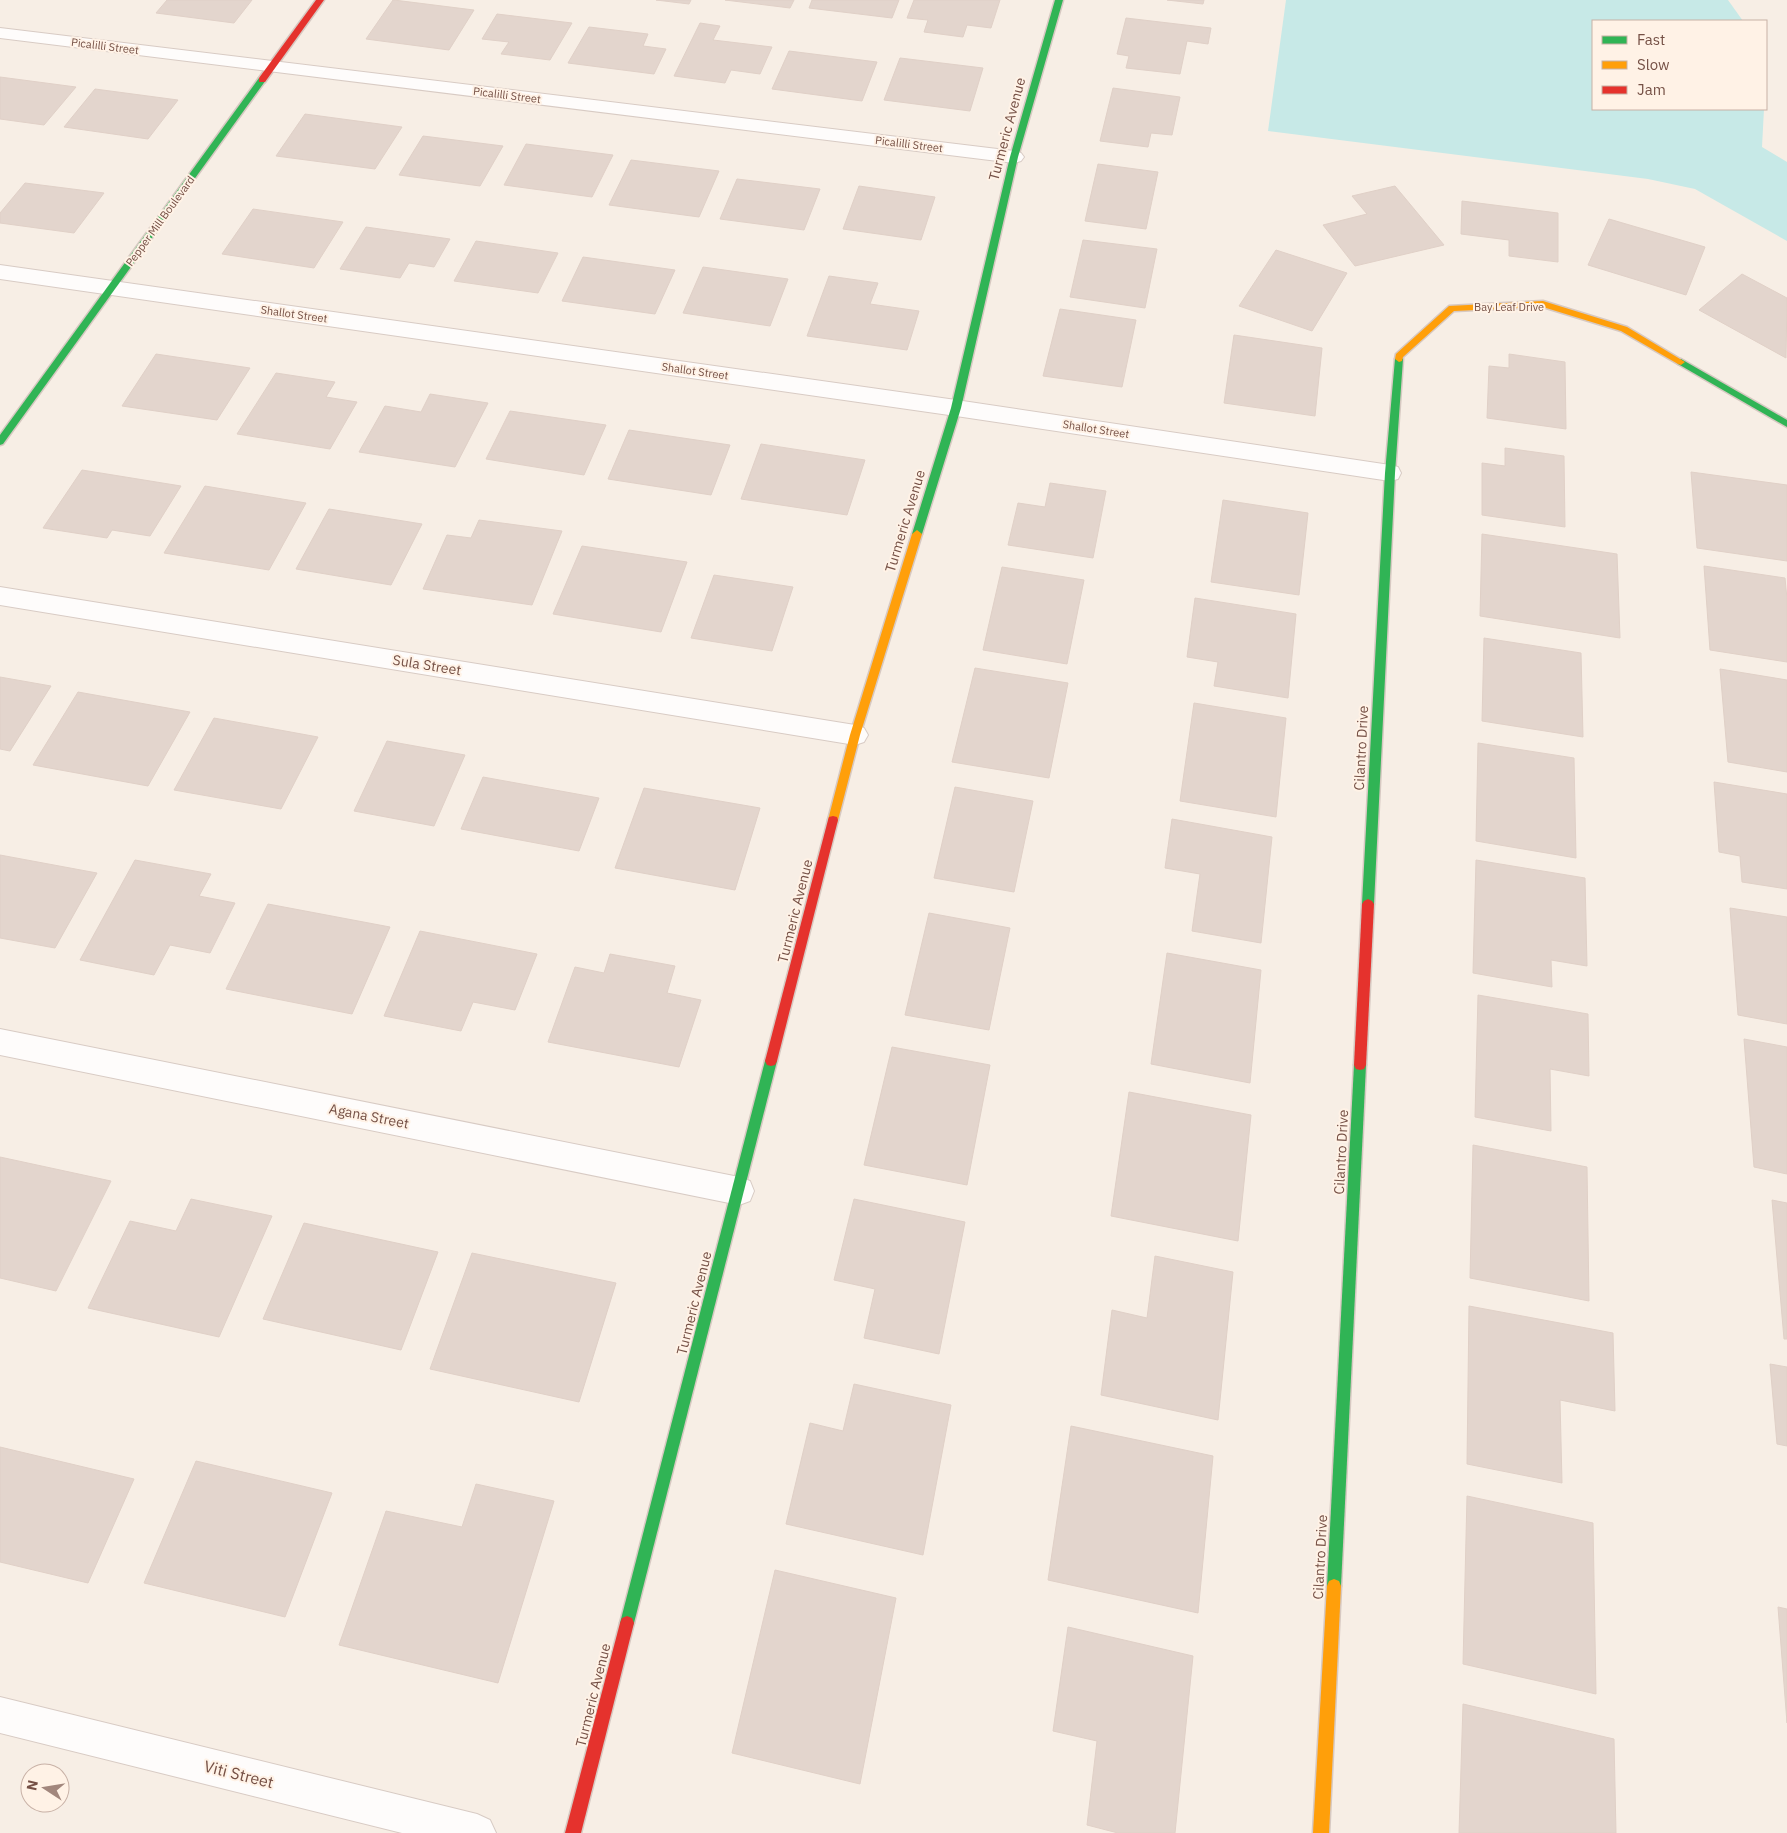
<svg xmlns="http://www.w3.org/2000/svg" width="1787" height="1833" viewBox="0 0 1787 1833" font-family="'IBM Plex Sans',sans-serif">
  <rect width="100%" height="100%" fill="#f7eee5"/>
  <path fill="#c7e9e7" d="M1286,0h442l15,21h-150v88h171l-2,38 25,15v79l-92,-52 -47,-10 -380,-48z"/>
  <g fill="#e3d5cd" stroke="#e0d0c7">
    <path d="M167,0h85l-18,23 -78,-10z"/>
    <path d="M393,0h1l80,10 -25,40 -83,-11z"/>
    <path d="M656,0h35l-2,4z"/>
    <path d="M725,0h69l-4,8z"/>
    <path d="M812,0h87l-7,18 -83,-10z"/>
    <path d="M914,0h86l-9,28 -24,-3 -4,12 -39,-5 4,-12 -21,-2z"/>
    <path d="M1167,0h37l-1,4z"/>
    <path d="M497,14l75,9 -22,37 -49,-6 8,-12 -27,-3z"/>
    <path d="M1126,18l85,10 -3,16 -21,-3 -7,33 -54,-6 3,-12 -12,-2z"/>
    <path d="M700,23l20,3 -7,14 59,7 -12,27 -29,-4 -6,13 -51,-7z"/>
    <path d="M589,27l59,7 -5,12 23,3 -12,25 -86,-11z"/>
    <path d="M789,51l88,11 -15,39 -90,-12z"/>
    <path d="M900,58l83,10 -13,43 -86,-11z"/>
    <path d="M0,77l76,10 -32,38 -44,-6z"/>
    <path d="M1113,88l67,9 -8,38 -21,-2 -3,14 -48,-6z"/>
    <path d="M95,89l83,11 -30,39 -84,-12z"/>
    <path d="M305,114l97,13 -27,42 -99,-13z"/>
    <path d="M423,136l80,10 -23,40 -81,-11z"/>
    <path d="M526,144l87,11 -21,42 -88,-12z"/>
    <path d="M631,160l88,11 -20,46 -90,-12z"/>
    <path d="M1098,164l60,8 -12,57 -61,-8z"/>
    <path d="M737,179l83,10 -16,41 -84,-11z"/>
    <path d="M25,183l79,10 -30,40 -74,-10v-10z"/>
    <path d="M859,186l76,11 -14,43 -78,-11z"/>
    <path d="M1395,186l49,59 -89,21 -32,-41 44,-11 -15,-18z"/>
    <path d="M1462,201l96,12v49l-49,-6v-16l-48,-6z"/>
    <path d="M253,209l90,13 -29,46 -92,-14z"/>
    <path d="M1609,219l96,28 -19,48 -98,-30z"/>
    <path d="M366,227l84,12 -16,28 -25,-4 -9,15 -60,-9z"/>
    <path d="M1083,240l74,9 -12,59 -75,-11z"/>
    <path d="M476,241l82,12 -20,40 -84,-12z"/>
    <path d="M1276,250l71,23 -35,58 -73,-25z"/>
    <path d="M583,257l92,13 -20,44 -93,-13z"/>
    <path d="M703,267l85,12 -18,47 -87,-13z"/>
    <path d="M1742,274l45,24 -1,60 -87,-48z"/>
    <path d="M829,276l49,7 -8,21 49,7 -12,39 -100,-14z"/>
    <path d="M1060,309l76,11 -14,67 -79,-11z"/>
    <path d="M1234,335l88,13 -7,68 -91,-13z"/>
    <path d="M156,354l94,14 -33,52 -95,-14z"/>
    <path d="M1509,354l56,8 1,67 -79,-11 2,-52 20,2z"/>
    <path d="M276,373l59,9 -9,15 31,5 -27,47 -93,-15z"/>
    <path d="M430,394l58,9 -33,64 -96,-15 26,-46 36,6z"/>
    <path d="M510,411l96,14 -22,50 -98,-16z"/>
    <path d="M629,430l101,15 -19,50 -103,-16z"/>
    <path d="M761,444l104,16 -18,55 -106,-16z"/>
    <path d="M1505,448l59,8 1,71 -83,-12v-52l23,3z"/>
    <path d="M82,470l99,16 -31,50 -38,-6 -5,8 -64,-10z"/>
    <path d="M1691,472l96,13v76l-90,-13z"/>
    <path d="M1050,483l56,8 -13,67 -85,-13 10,-42 27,4z"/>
    <path d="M205,486l101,17 -37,67 -105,-17z"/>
    <path d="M1223,500l85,13 -9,82 -88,-13z"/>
    <path d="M329,509l93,15 -31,61 -95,-16z"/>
    <path d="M479,520l83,11 -30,74 -109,-16 24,-54 24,3z"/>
    <path d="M1482,534l135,20 3,84 -140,-22z"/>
    <path d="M582,546l105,16 -26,70 -108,-18z"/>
    <path d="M1704,566l81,12 2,21v63l-77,-12z"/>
    <path d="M1002,567l82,13 -17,84 -84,-14z"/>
    <path d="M714,575l79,12 -21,64 -81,-13z"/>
    <path d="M1195,598l101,16 -8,84 -74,-12 4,-24 -31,-5z"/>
    <path d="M1484,638l97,15 2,84 -101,-16z"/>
    <path d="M975,668l93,15 -19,95 -97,-16z"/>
    <path d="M1720,669l67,11v92l-59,-10z"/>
    <path d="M0,677l51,9 -41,65 -10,-2z"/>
    <path d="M78,692l112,20 -42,74 -115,-21z"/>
    <path d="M1194,703l92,15 -10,99 -96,-16z"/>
    <path d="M214,718l104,19 -37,72 -107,-19z"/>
    <path d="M387,741l78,14 -31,71 -80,-15z"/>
    <path d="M1478,743l96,15 2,100 -100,-17z"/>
    <path d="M483,777l116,21 -20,53 -118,-22z"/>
    <path d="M1714,782l73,12v95l-45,-7 -2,-26 -21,-4z"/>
    <path d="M955,787l78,14 -19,91 -80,-14z"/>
    <path d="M644,788l116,20 -25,82 -120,-22z"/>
    <path d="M1172,819l100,18 -11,106 -69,-12 8,-57 -35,-6z"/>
    <path d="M0,855l97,18 -42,75 -55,-10z"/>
    <path d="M135,860l76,14 -12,22 36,7 -25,50 -40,-8 -16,30 -74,-15z"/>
    <path d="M1476,860l109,18 2,88 -36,-6 1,27 -79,-14z"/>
    <path d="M268,904l122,23 -38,87 -126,-25z"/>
    <path d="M1730,908l57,9v107l-49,-9z"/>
    <path d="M929,913l81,15 -21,102 -84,-15z"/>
    <path d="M420,931l117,23 -22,56 -42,-8 -12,29 -77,-15z"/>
    <path d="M1167,953l94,17 -11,113 -99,-19z"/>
    <path d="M610,954l65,12 -8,27 34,7 -22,67 -131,-25 27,-75 29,6z"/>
    <path d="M1478,995l110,19 1,62 -39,-7 1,62 -76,-14z"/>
    <path d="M1744,1039l43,8v127l-33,-7z"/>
    <path d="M892,1047l98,18 -23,120 -103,-20z"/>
    <path d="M1129,1092l122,23 -13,126 -127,-25z"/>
    <path d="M1473,1145l114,22 2,134 -119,-23z"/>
    <path d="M0,1157l111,24 -55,110 -56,-13z"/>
    <path d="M191,1199l81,17 -53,121 -131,-29 42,-87 46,10z"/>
    <path d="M854,1199l111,23 -26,132 -75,-16 11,-49 -41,-9z"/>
    <path d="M1772,1200l15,3v136h-3z"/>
    <path d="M304,1223l134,29 -37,98 -138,-31z"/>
    <path d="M472,1253l144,30 -37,119 -149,-33z"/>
    <path d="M1155,1256l78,16 -15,148 -117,-25 11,-85 35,8z"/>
    <path d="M1469,1306l144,27 2,78 -55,-11 2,83 -95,-19z"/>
    <path d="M1770,1364l17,3v79l-10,-2z"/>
    <path d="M854,1384l97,21 -28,150 -137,-31 24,-101 33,8z"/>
    <path d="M1071,1426l142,30 -15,157 -150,-33z"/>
    <path d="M0,1447l134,32 -46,104 -88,-21z"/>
    <path d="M196,1461l136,32 -47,124 -141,-34z"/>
    <path d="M476,1484l78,17 -56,182 -159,-38 47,-134 76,16z"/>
    <path d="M1467,1496l126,27 3,171 -133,-30z"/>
    <path d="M775,1570l121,28 -36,186 -128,-31z"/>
    <path d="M1778,1607l9,2v114z"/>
    <path d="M1068,1627l125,29 -18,177h-57l-31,-8 10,-84 -44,-10z"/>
    <path d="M1463,1704l151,35 2,94h-157z"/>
  </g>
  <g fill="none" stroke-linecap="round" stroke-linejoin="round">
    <defs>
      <g id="street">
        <path d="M0,28l1014,123 7,2 3,4 -3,4 -7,2 -1014,-125z"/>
        <path d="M0,265l956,135 434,65 8,2 3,6 -3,6 -8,2 -434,-65 -956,-137z"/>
        <path d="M0,587l855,138 9,3 4,7 -4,7 -9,3 -855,-140z"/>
        <path d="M0,1029l739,148 11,4 4,10 -4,10 -11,4 -739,-150z"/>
        <path d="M0,1697l477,117 13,6 6,13h-94l-402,-100z"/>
      </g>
      <g id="fast">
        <path d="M1055,0h8l-45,157 -57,251 -39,126 -5,4 -5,-4 39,-126 59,-251z"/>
        <path d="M259,78l7,2 -263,364 -3,1v-10z"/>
        <path d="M1399,356l4,3 -8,114 -21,431 -2,3h-8l-2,-3 23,-431 10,-114z"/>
        <path d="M1681,359l106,61v7l-109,-63 -1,-2z"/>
        <path d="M771,1056l4,1 2,4 -143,562 -2,5 -5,2 -5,-2 -2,-5 145,-562 2,-4z"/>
        <path d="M1360,1060l4,1 2,4 -25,521 -2,5 -5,2 -5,-2 -2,-5 27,-521 2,-4z"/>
      </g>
      <g id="slow">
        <path d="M1543,301l84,26 58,35 -4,3 -3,-1 -57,-33 -78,-24 -89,4 -51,46 -1,4 -3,1 -4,-3 1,-5 53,-48z"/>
        <path d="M917,530l5,4 -62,201 -22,85 -1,3h-8l-1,-3 22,-85 62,-201z"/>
        <path d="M1334,1579l5,2 2,5 -12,247h-16l14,-247 2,-5z"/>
      </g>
      <g id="jam">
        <path d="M316,0h8l-59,82h-6v-4z"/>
        <path d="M833,816l4,1 1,3 -61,241 -2,4 -4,1 -4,-1 -2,-4 63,-241 1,-3z"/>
        <path d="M1368,899l4,2 2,3 -8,161 -2,4 -4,1 -4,-1 -2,-4 8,-161 2,-3z"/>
        <path d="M627,1616l5,2 2,5 -53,210h-16l55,-210 2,-5z"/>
      </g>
    </defs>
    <use href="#street" stroke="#d8cbc4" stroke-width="2"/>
    <use href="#fast" stroke="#d7c9c2" stroke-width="3"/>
    <use href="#slow" stroke="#d7c9c2" stroke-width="3"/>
    <use href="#jam" stroke="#d7c9c2" stroke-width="3"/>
    <use href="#street" fill="#fefcfb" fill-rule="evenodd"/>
    <use href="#fast" fill="#30b455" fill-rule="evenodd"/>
    <use href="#slow" fill="#ff9f0a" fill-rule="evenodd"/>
    <use href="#jam" fill="#e5322d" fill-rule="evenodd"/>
  </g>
  <g text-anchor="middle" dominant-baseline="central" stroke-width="4" stroke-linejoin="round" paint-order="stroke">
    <g font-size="11" fill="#755045" stroke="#fff2e6">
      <text transform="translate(105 46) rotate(7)">Picalilli Street</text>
      <text transform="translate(507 95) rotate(7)">Picalilli Street</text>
      <text transform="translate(909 144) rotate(7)">Picalilli Street</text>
      <text transform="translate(160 221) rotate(-54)">Pepper Mill Boulevard</text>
      <text x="1509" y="307">Bay Leaf Drive</text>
      <text transform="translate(294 314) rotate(8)">Shallot Street</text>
      <text transform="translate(695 371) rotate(8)">Shallot Street</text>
      <text transform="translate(1096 429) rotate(9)">Shallot Street</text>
    </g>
    <g font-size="14" fill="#755045" stroke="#fff2e6">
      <text transform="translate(1007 129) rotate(-75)">Turmeric Avenue</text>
      <text transform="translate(905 521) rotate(-73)">Turmeric Avenue</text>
      <text transform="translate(427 665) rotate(9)">Sula Street</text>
      <text transform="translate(1361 748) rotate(-87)">Cilantro Drive</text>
      <text transform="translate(795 911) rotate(-76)">Turmeric Avenue</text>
      <text transform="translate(369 1116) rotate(11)">Agana Street</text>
      <text transform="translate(1341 1152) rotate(-87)">Cilantro Drive</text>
      <text transform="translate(694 1303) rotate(-76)">Turmeric Avenue</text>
      <text transform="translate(1320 1557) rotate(-87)">Cilantro Drive</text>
      <text transform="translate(593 1695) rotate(-76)">Turmeric Avenue</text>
    </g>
    <g font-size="16" fill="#755045" stroke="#fff2e6">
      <text transform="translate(239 1774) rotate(14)">Viti Street</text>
    </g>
  </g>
  <rect x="1592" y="20" width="175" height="90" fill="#fff2e6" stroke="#c8b1a6"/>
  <rect x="1602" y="36" width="25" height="8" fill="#30b455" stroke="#c8b1a6"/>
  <text x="1637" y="45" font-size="15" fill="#755045">Fast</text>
  <rect x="1602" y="61" width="25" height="8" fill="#ff9f0a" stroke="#c8b1a6"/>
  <text x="1637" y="70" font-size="15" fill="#755045">Slow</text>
  <rect x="1602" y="86" width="25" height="8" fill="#e5322d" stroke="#c8b1a6"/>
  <text x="1637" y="95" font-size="15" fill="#755045">Jam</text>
  <g transform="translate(45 1788) rotate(282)"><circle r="24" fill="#fff2e6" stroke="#c8b1a6"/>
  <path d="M0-4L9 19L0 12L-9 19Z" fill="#a2877d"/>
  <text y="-8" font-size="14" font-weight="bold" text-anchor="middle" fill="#755045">N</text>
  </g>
</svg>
